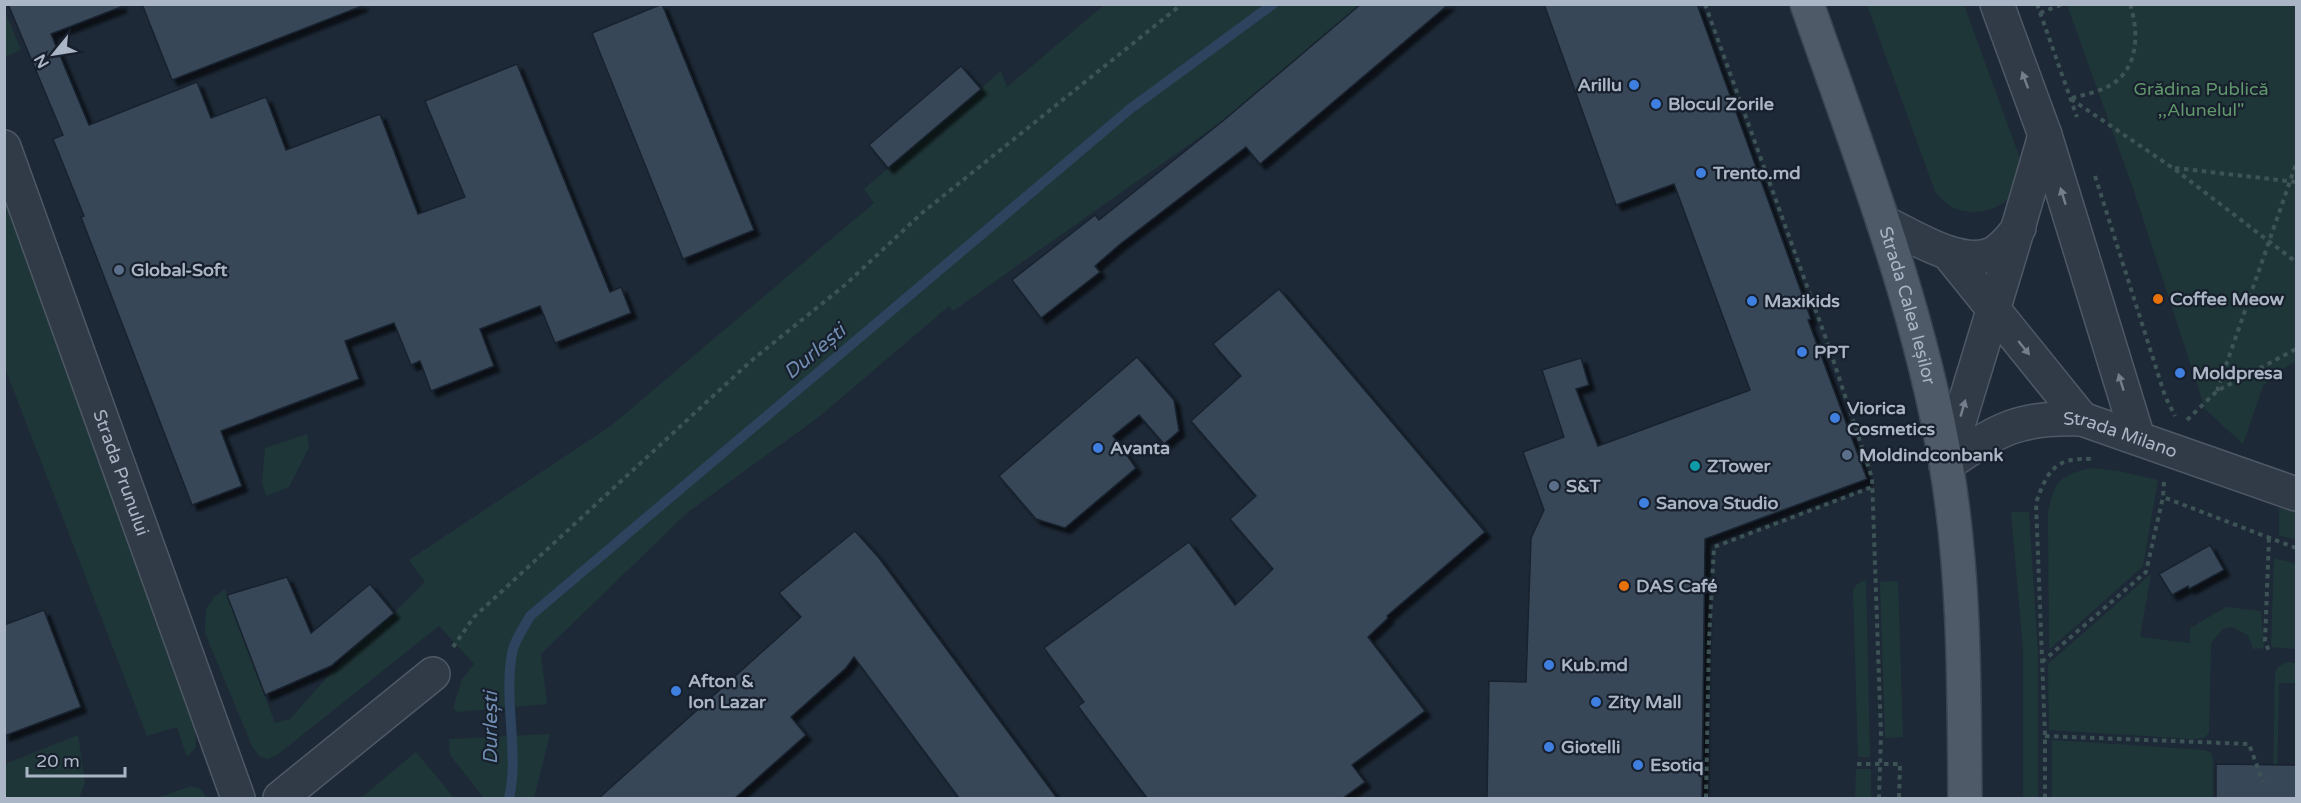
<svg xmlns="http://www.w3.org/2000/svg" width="2301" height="803" viewBox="0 0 2301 803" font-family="'Varela Round',sans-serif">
  <defs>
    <filter id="shadow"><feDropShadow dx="5.5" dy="5.5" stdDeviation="1.5" flood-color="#0009"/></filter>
  </defs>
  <rect width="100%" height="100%" fill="#1d2937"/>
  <g fill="#1f3638">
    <path d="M1104,5h257l-137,115 -271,191 -4,-5 -129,110 -132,96 -147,142 6,50 -89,8 -5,-3 9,-30 12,-15 -35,-38 -162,129 -10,4 -8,-3 -7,-10 -47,-113 1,-23 9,-14 10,-7 50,134 15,-4 65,-73 39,-33 31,-31 -16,-22 203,-135 262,-222 -10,-14 137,-118 6,16z"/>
    <path d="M1867,5h97l56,153c0,6 1,13 0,19 -4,29 -43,43 -68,30 -7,-4 -12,-9 -17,-16z"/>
    <path d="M2067,5h229v356l-17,10 -16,15 -20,58 -38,-35 -70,-215z"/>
    <path d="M4,9l17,41 -16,7h-1z"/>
    <path d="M4,191l191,532 1,24 -9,10 -10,-30 -30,9 -142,-368z"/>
    <path d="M307,434l2,13 -20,40 -23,9 -4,-13 3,-35z"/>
    <path d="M2091,468l27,3 40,9 -15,86 -94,84 -1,-138c6,-30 12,-37 43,-44z"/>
    <path d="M2279,507l17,6v27l-17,-5z"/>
    <path d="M2011,512h18l9,142v144h-15v-148z"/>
    <path d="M2274,558l22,6v85l-25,-2z"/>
    <path d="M2151,574l-11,63 50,6v-15l36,-21 35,4 3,37 -11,1 -5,-14 -17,-8 -8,2 -12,14 -2,90 -5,5 -12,1 -143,-9 -1,-66z"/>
    <path d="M1866,580l4,177h-12l-5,-166 4,-7z"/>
    <path d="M1898,581l5,156 -18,1 -5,-156z"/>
    <path d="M2286,662l10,1v20h-17l-2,99h-4l2,-108 3,-7z"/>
    <path d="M550,734l-16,64h-50l-34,-43 -1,-16z"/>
    <path d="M78,735l7,48 -6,15h-74v-34z"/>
    <path d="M2052,740l153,10 6,3 2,4v41h-161z"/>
    <path d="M416,752l38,46h-93z"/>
    <path d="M1856,769h15v29h-16z"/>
    <path d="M191,786l10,3 5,9h-49z"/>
  </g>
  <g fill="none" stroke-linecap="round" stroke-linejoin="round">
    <path stroke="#2d435e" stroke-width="10" d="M509,798c11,-45 -7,-102 4,-149 3,-11 12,-23 17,-33l600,-507 143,-105"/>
  </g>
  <g fill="#394758" stroke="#19222e" stroke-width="1.5" filter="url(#shadow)">
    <path d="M8,4h113v3l-70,27 38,91 108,-43 14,36 55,-21 20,53 94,-36 38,100 47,-17 -40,-96 92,-37 93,228 11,-5 10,26 -76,30 -15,-37 -60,23 14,37 -63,25 -11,-30 -9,4 -17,-42 -49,18 14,38 -138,52 21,55 -50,19 -111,-288 3,-1 -31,-77 10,-4z"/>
    <path d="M142,4h220v2l-190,74z"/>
    <path d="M662,4l92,226 -71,29 -91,-226z"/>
    <path d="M1361,4h88l-189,160 -14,-17 -127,98 -24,21 5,6 -59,46 -29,-38 83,-65 4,5 125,-100z"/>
    <path d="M1544,4h153l114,315 -3,1 59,159 -162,60 -3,259h-215l2,-117 37,1 5,-144 13,-28 -21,-58 41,-15 -22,-67 39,-12 8,27 -13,4 22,57 152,-56 -76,-206 -58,21z"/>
    <path d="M961,66l20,23 -93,79 -19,-23z"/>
    <path d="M1279,289l206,243 -98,84 1,2 -20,19 57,74 -73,54 13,17 -22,16h-196l-69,-92 6,-4 -40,-54 145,-106 46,63 38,-36 -43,-50 26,-23 -65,-75 50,-45 -28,-32z"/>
    <path d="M1137,357l37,43 5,31 -15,13 -25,-29 -26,21 23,32 -71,60 -29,-9 -37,-43z"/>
    <path d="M855,531l24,27 178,240h-98l-105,-141 -8,11 -55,49 15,18 -71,63h-136l202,-181 -22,-24z"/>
    <path d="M2210,545l14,25 -35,19 -1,-3 -16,9 -13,-21z"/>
    <path d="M287,577l24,56 59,-49 24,29 -63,53 -66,29 -38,-100z"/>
    <path d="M44,610l37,97 -77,29v-111z"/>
    <path d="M2216,764l80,1v33h-80z"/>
  </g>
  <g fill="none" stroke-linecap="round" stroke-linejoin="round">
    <defs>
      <g id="minor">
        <path d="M1997,4l48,131 93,303"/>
        <path id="s1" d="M4,147l234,651"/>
        <path d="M1883,222c28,13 77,46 109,32 11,-5 19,-16 27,-26"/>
        <path d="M1948,253l134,166"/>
        <path id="s2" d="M1946,465c53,-36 71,-48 136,-46l214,75"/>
        <path d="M1946,465c33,-110 68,-220 99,-330"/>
        <path d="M280,798l153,-124"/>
      </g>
      <g id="major">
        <path id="s3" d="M1807,4c53,151 112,302 139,460 19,110 18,223 19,334"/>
      </g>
    </defs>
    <use href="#minor" stroke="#4e5866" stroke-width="36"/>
    <use href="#major" stroke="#3a4451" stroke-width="36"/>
    <g stroke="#3d5356" stroke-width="4" stroke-dasharray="4.5 4.5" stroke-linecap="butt">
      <path d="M1705,4l124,343 43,131 9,258 -2,62"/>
      <path d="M2037,4l40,113"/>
      <path d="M2040,13l23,-9"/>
      <path d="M2072,98c15,-4 35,-8 47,-19 20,-19 19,-50 11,-75"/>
      <path d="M2071,99l102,69 123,94"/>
      <path d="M2175,168l121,14"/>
      <path d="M2095,176l70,220 10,20"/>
      <path d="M2217,391l79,-227"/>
      <path d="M2187,420l30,-29 79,-42"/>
      <path d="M2164,482l-1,15 133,51"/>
      <path d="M2269,538l-4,103 5,13"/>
      <path d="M453,647l21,-30 277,-256 94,-76 77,-72 260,-209"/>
      <path d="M2042,662l104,-90 17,-75"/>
      <path d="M2045,736l204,8 14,38"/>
      <path d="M1857,764h43l-1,34"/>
      <path d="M1706,798l3,-158 5,-93 158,-60"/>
      <path d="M2045,798v-62l-9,-233c11,-31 18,-46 56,-44"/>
    </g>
    <use href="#minor" stroke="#313b48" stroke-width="33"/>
    <use href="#major" stroke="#4e5a68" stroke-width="33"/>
  </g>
  <defs><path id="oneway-solid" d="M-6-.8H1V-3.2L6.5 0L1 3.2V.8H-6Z" transform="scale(1.5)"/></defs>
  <g fill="#747e8d">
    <use href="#oneway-solid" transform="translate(2025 80) rotate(-110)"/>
    <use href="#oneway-solid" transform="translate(2063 196) rotate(-107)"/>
    <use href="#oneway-solid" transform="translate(2024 348) rotate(51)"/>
    <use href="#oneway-solid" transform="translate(2121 382) rotate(-107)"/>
    <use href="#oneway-solid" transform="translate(1963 408) rotate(-74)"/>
  </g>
  <g fill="#3f7fe0" stroke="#17202c" stroke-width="2">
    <circle cx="1634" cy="85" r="6"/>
    <circle cx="1656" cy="104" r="6"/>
    <circle cx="1701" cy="173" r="6"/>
    <circle cx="1752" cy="301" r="6"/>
    <circle cx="1802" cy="352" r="6"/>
    <circle cx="2180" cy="373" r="6"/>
    <circle cx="1835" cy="418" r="6"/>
    <circle cx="1098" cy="448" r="6"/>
    <circle cx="1644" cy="503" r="6"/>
    <circle cx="1549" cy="665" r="6"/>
    <circle cx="676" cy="691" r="6"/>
    <circle cx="1596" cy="702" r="6"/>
    <circle cx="1549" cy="747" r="6"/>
    <circle cx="1638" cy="765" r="6"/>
  </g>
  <g fill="#5c6f8a" stroke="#17202c" stroke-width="2">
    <circle cx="119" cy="270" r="6"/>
    <circle cx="1847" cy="455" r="6"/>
    <circle cx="1554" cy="486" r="6"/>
  </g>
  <g fill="#e8710a" stroke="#17202c" stroke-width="2">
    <circle cx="2158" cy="299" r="6"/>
    <circle cx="1624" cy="586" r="6"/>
  </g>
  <circle fill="#0f9aa8" stroke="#17202c" stroke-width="2" cx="1695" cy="466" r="6"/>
  <g text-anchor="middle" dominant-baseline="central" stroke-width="4.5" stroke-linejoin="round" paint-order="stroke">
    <g font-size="18" font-weight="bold" fill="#aab5c5" stroke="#17202c" text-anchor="start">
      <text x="1622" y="85" text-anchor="end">Arillu</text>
      <text x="1668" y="104">Blocul Zorile</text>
      <text x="1713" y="173">Trento.md</text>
      <text x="131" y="270">Global-Soft</text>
      <text x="2170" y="299">Coffee Meow</text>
      <text x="1764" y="301">Maxikids</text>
      <text x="1814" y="352">PPT</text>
      <text x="2192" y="373">Moldpresa</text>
      <text x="1847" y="408">Viorica<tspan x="1847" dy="21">Cosmetics</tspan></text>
      <text x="1110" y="448">Avanta</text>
      <text x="1859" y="455">Moldindconbank</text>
      <text x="1707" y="466">ZTower</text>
      <text x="1566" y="486">S&amp;T</text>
      <text x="1656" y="503">Sanova Studio</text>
      <text x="1636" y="586">DAS Café</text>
      <text x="1561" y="665">Kub.md</text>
      <text x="688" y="681">Afton &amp;<tspan x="688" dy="21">Ion Lazar</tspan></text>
      <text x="1608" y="702">Zity Mall</text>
      <text x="1561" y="747">Giotelli</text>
      <text x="1650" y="765">Esotiq</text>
    </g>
    <g font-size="18" fill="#61976c" stroke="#17202c">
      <text x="2201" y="89">Grădina Publică<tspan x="2201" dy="21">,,Alunelul"</tspan></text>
    </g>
    <g font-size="18" fill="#aab5c5" stroke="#17202c">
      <text stroke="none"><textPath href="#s3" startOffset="318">Strada Calea Ieșilor</textPath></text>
      <text stroke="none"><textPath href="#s2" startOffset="188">Strada Milano</textPath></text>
      <text stroke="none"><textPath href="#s1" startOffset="346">Strada Prunului</textPath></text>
    </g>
    <g font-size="20" font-style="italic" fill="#708db1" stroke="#17202c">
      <text transform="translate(815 352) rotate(-40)">Durlești</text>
      <text transform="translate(491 728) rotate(-90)">Durlești</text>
    </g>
  </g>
  <rect width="2301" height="803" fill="none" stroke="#aab5c5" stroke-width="12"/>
  <g transform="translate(54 54) rotate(240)" stroke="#17202c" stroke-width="4.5" paint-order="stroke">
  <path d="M0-4.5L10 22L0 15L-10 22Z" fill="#aab5c5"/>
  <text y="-9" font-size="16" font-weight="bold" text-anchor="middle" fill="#aab5c5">N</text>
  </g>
  <path d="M27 767v9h98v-9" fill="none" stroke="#aab5c5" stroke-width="3"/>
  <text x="36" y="767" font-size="18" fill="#aab5c5" stroke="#17202c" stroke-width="4.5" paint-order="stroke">20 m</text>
</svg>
